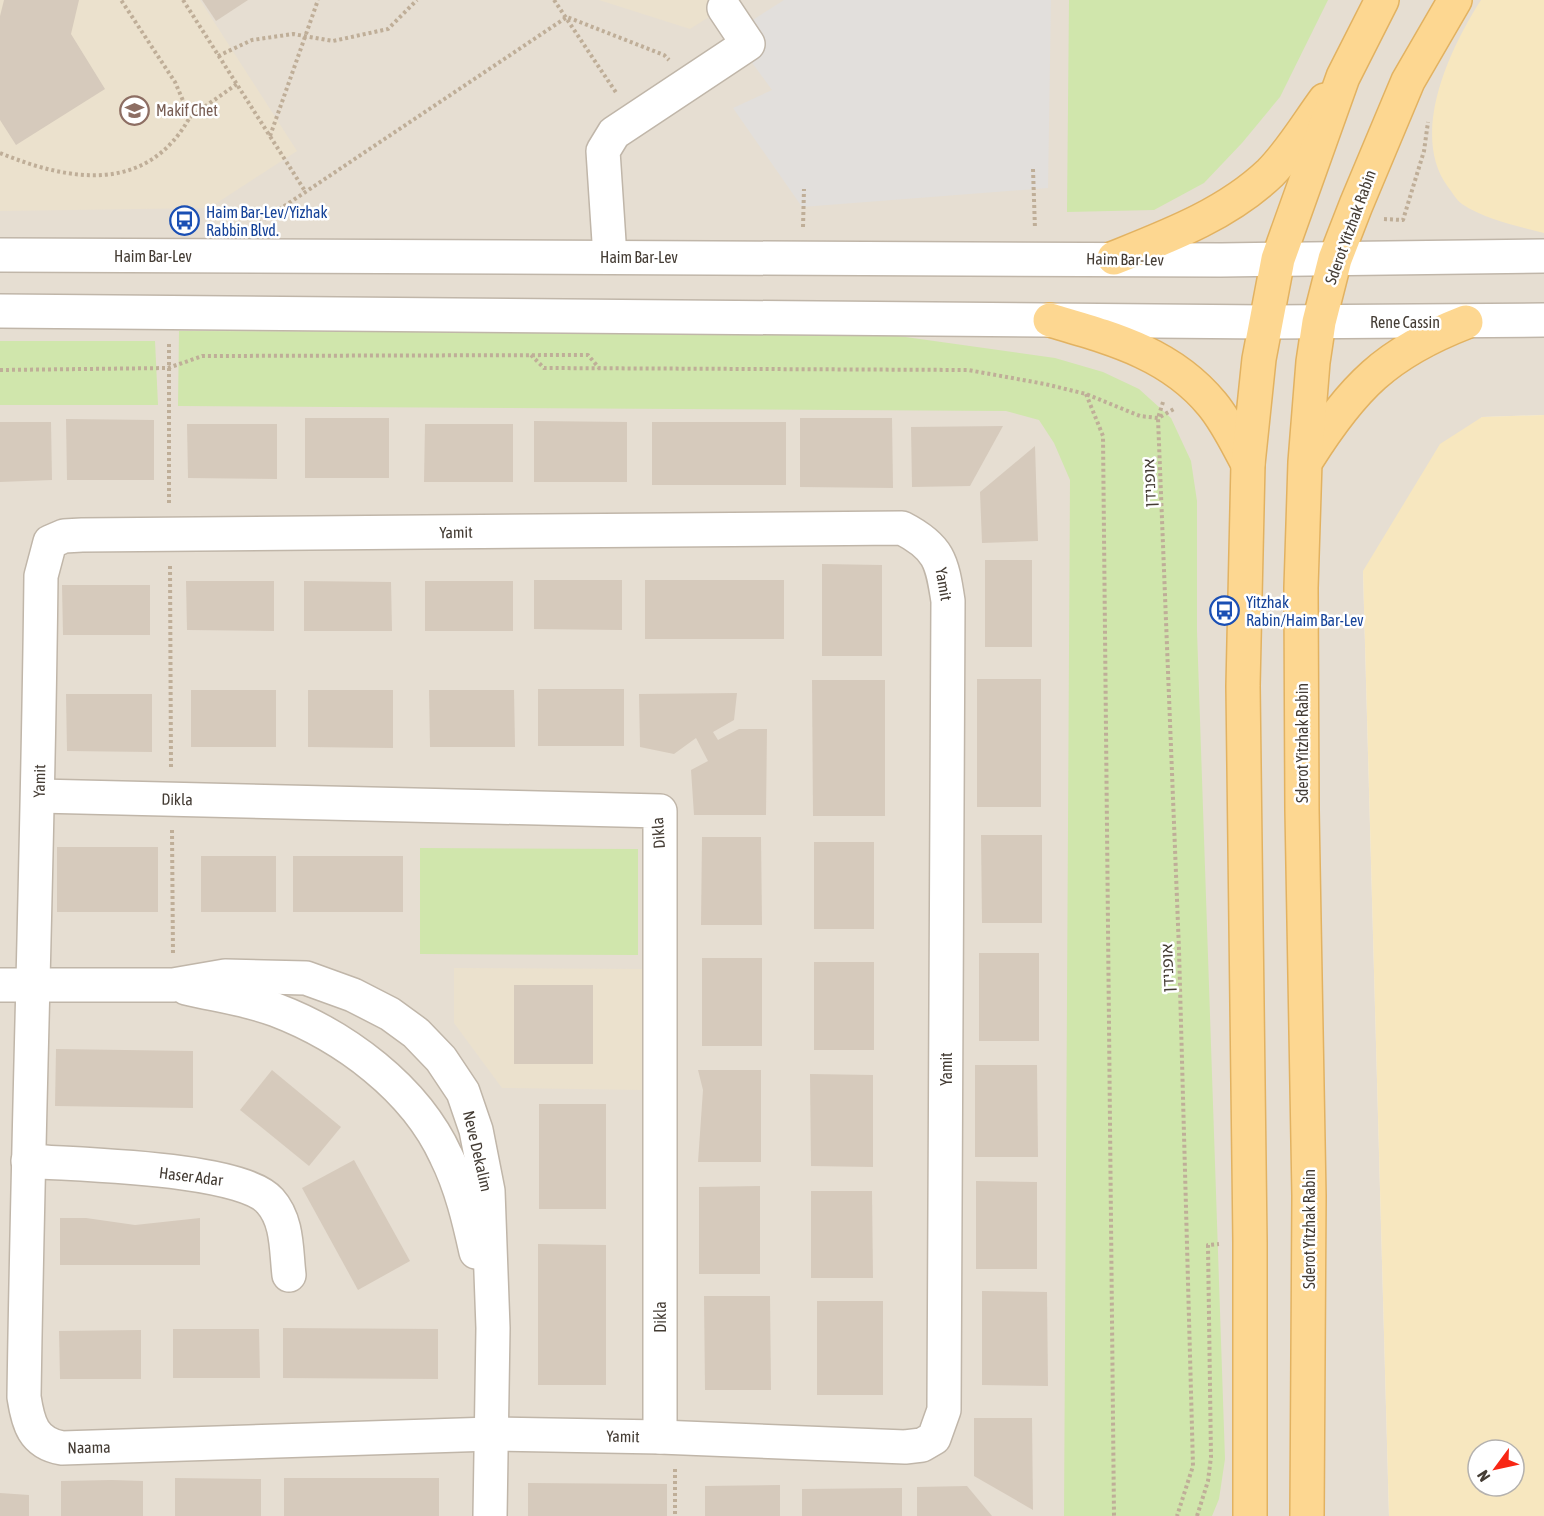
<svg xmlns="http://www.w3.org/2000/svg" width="1544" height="1516" viewBox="0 0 1544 1516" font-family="'Asap Condensed','Noto Sans Hebrew',sans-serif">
  <rect width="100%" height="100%" fill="#f2ede4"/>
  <path fill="#e6ded2" d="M0,0h1544v415l-62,2 -119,155 26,944h-1389z"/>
  <g fill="#ebe1cd">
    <path d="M0,0h200l97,151 -88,57 -209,3z"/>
    <path d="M599,0h137l-46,29z"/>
    <path d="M454,968l189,1v121l-141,-2 -48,-65z"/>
  </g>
  <g fill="#d0e6ac">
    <path d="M1069,0h259l-48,97 -38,46 -38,40 -50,27 -87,2z"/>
    <path d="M179,331l698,2 178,25 48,14 36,17 32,29 20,43 6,40v130l28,828 -6,40 -7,17h-148l6,-1036 -16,-37 -15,-23 -33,-9 -828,-5z"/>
    <path d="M0,341h155l3,64h-158z"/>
    <path d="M420,848l218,1v106l-218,-1z"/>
  </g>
  <g fill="#f7e7bf" fill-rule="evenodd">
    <path d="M1481,0h63v233c-27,-7 -58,-13 -82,-29 -5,-3 -10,-12 -14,-17 -39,-53 2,-139 33,-187z"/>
    <path d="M1544,415v1101h-155l-26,-945 77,-127 42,-27zM1478,1450h36v36h-36z"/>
  </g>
  <path fill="#e2dfdc" d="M784,0h267l-3,188 -246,19 -69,-99 39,-18 -41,-56z"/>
  <g fill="#d6cabc">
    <path d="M4,0h75l-8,34 34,55 -89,56 -16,-25v-104z"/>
    <path d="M202,0h46l-32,21z"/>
    <rect x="305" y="418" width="84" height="60"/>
    <path d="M800,418h92l1,70 -93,-1z"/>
    <path d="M66,419l88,1v60h-87z"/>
    <path d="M534,421l93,1v60h-93z"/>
    <path d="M0,422h51l1,58 -52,2z"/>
    <rect x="652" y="422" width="134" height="63"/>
    <path d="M187,424h90v55l-89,-1z"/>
    <path d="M425,424h88v58h-89z"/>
    <path d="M1003,426l-33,60 -58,1 -1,-60z"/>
    <path d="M1035,446l3,95 -56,2 -2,-51z"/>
    <rect x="985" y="560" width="47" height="87"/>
    <path d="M822,564l60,1v91h-60z"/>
    <path d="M534,580h88v50l-88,-1z"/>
    <rect x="645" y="580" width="139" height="59"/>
    <path d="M186,581h88v50l-87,-1z"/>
    <path d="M304,581l87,1 1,49h-88z"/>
    <rect x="425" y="581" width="88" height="50"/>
    <path d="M62,585h88v50h-87z"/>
    <rect x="977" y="679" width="64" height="128"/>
    <path d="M812,680h73v136h-72z"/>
    <rect x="538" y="689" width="86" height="57"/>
    <rect x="191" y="690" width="85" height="57"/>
    <path d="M308,690h85v58l-85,-1z"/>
    <path d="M429,690h85l1,57h-85z"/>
    <path d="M737,693l-3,27 -21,12 5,8 21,-11h28l-1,86h-72l-3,-45 17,-9 -12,-23 -22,16 -34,-7 -1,-53z"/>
    <path d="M66,694h86v58l-85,-1z"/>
    <path d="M981,835h61v88h-60z"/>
    <path d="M702,837h59l1,88h-61z"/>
    <rect x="814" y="842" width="60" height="87"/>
    <rect x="57" y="847" width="101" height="65"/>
    <rect x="201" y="856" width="75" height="56"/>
    <rect x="293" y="856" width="110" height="56"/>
    <rect x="979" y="953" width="60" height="88"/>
    <rect x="702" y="958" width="60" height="88"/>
    <rect x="814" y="962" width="60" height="88"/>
    <rect x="514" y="985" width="79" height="79"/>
    <path d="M56,1049l137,2v57l-138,-2z"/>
    <path d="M975,1065h62l1,92h-63z"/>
    <path d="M272,1070l69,57 -32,39 -69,-56z"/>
    <path d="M698,1070h63v92h-63l5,-72z"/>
    <path d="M810,1074l63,1v92l-62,-1z"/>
    <rect x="539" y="1104" width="67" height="105"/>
    <path d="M354,1160l56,101 -52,29 -56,-102z"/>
    <path d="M976,1181l61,1v87h-61z"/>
    <path d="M760,1186v88h-61v-87z"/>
    <path d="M811,1191h61l1,87h-62z"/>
    <path d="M60,1218h26l49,7 65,-7v47h-140z"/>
    <path d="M538,1244l68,1v140h-68z"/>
    <path d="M982,1291l65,1 1,94 -66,-1z"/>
    <path d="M704,1296h66l1,94h-66z"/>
    <rect x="817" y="1301" width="66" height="94"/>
    <path d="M283,1328l155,1v50l-155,-1z"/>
    <path d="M173,1329h86l1,49h-87z"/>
    <path d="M141,1330v49h-81l-1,-48z"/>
    <path d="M974,1418h58l1,92 -59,-34z"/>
    <path d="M175,1478l86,1v37h-86z"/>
    <rect x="284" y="1478" width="155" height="38"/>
    <path d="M112,1480l31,1v35h-82v-35z"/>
    <path d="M528,1483l139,1v32h-139z"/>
    <path d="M780,1485v31h-75v-30z"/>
    <path d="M967,1486l25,30h-75v-29z"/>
    <path d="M902,1488v28h-100v-27z"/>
    <path d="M0,1493l29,2v21h-29z"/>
  </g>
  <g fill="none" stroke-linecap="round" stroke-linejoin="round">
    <defs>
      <g id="minor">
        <path d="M0,255l1221,5 323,-4"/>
        <path d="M610,257l-7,-106 11,-18 134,-89 -24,-36"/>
        <path d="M0,311l1266,11 278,-2"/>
        <path d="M902,528c37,19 40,33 46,73l-4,809 -10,28 -12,7 -17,2 -245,-10 -169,-3 -429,14c-29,-5 -34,-25 -38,-51 4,-274 14,-547 17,-821l9,-34 14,-6 18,-1z"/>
        <path d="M39,796l621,15v626"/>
        <path d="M0,985h173l52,-9 81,2 47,17 37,19 26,19 25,26 22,33 13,38 12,61 5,137 -3,188"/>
        <path d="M186,988c29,7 62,11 90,22 68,26 139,78 170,146 15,30 23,64 30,96"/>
        <path d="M28,1161c48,4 213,6 242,40 18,20 16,49 19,74"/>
      </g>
      <g id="major">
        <path d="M1114,258c55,-22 113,-44 156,-85 21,-21 38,-50 55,-73"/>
        <path d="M1050,320c61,18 120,33 162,84 15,18 25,40 36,60"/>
        <path d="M1308,458c45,-71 78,-105 158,-136"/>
        <path d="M1250,1516v-274l-7,-556 5,-222 11,-105 19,-100 65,-182 39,-77"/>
        <path d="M1307,1516l2,-320 -7,-386 -1,-222 4,-126 8,-100 6,-40 16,-63 21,-54 52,-124 47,-81"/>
      </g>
    </defs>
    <use href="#minor" stroke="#c0b6a9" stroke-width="36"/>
    <use href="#major" stroke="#e2b261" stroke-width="36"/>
    <g stroke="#bfae98" stroke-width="4" stroke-dasharray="3 3" stroke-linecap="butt">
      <path d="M183,0l122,191"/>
      <path d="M554,0l63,94"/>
      <path d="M218,56l34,-16 41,-6 40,7 55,-12 29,-29"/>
      <path d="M190,117l47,-33"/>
      <path d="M270,136l48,-136"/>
      <path d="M0,153c71,29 147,41 190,-36l-15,-35 -54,-82"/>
      <path d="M1033,169l2,60"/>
      <path d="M1384,219l19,1 21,-69 4,-29"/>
      <path d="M259,223l308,-206 97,38 5,5"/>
      <path d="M803,227l1,-38"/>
      <path d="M169,344v160"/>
      <path d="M531,355l13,13 424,2 77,14 41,10 54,22 18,2 16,-9"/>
      <path d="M0,370l168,-2 34,-12 386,-1 11,13"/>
      <path d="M1086,394l17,42 11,1080"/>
      <path d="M1163,402l-5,16 21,532 14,516 -16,50"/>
      <path d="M170,566l1,202"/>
      <path d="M172,830l1,124"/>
      <path d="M675,1469v47"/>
      <path d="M1197,1516l11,-35 3,-24 -3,-212 11,-1"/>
    </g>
    <use href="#minor" stroke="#fff" stroke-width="33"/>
    <use href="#major" stroke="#fdd791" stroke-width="33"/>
  </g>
  <defs>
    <symbol id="school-ring" viewBox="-11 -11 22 22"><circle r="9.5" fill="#fff" stroke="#8d6e63" stroke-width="1.5"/><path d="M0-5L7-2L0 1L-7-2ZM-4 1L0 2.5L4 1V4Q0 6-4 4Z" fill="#8d6e63"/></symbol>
    <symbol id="bus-ring" viewBox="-11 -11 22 22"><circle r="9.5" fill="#fff" stroke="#1a4fb4" stroke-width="1.5"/><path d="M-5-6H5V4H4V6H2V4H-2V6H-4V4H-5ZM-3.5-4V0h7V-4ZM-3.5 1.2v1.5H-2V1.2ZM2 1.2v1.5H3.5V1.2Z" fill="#1a4fb4"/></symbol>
  </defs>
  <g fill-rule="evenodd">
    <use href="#school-ring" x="118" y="94" width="33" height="33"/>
    <use href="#bus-ring" x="168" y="204" width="33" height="33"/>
    <use href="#bus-ring" x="1208" y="594" width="33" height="33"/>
  </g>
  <g text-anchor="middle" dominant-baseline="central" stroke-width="5" stroke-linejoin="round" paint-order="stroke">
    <g font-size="16" fill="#785e54" stroke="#fff" text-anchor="start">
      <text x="156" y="110">Makif Chet</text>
    </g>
    <g font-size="16" fill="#164399" stroke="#fff" text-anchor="start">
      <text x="206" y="212">Haim Bar-Lev/Yizhak<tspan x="206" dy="18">Rabbin Blvd.</tspan></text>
      <text x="1246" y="602">Yitzhak<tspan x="1246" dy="18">Rabin/Haim Bar-Lev</tspan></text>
    </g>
    <g font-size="16" fill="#443c34" stroke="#fff">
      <text transform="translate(1350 227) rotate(-70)">Sderot Yitzhak Rabin</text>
      <text x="153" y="256">Haim Bar-Lev</text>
      <text x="639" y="257">Haim Bar-Lev</text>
      <text transform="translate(1125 259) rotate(1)">Haim Bar-Lev</text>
      <text x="1405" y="322">Rene Cassin</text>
      <text transform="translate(1149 483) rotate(-92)">אופנידן</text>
      <text transform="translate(456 532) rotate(-1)">Yamit</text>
      <text transform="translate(944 584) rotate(80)">Yamit</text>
      <text transform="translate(1302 743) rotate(-90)">Sderot Yitzhak Rabin</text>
      <text transform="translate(39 781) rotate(-89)">Yamit</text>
      <text transform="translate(177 799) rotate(1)">Dikla</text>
      <text transform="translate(658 833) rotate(-94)">Dikla</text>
      <text transform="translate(1167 968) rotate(-92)">אופנידן</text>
      <text transform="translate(946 1069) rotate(-90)">Yamit</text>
      <text transform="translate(478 1151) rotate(77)">Neve Dekalim</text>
      <text transform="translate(191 1176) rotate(7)">Haser Adar</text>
      <text transform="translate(1309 1229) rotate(-90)">Sderot Yitzhak Rabin</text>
      <text transform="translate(660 1317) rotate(-90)">Dikla</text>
      <text transform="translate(623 1436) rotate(1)">Yamit</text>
      <text transform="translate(89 1447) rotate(-1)">Naama</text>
    </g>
  </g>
  <g transform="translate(1496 1468) rotate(237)"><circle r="28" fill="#ffffff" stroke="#b4b1ae" stroke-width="1.5"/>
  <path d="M0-4.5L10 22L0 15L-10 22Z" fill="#f82614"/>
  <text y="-9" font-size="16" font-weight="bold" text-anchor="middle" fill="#443c34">N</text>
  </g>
</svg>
